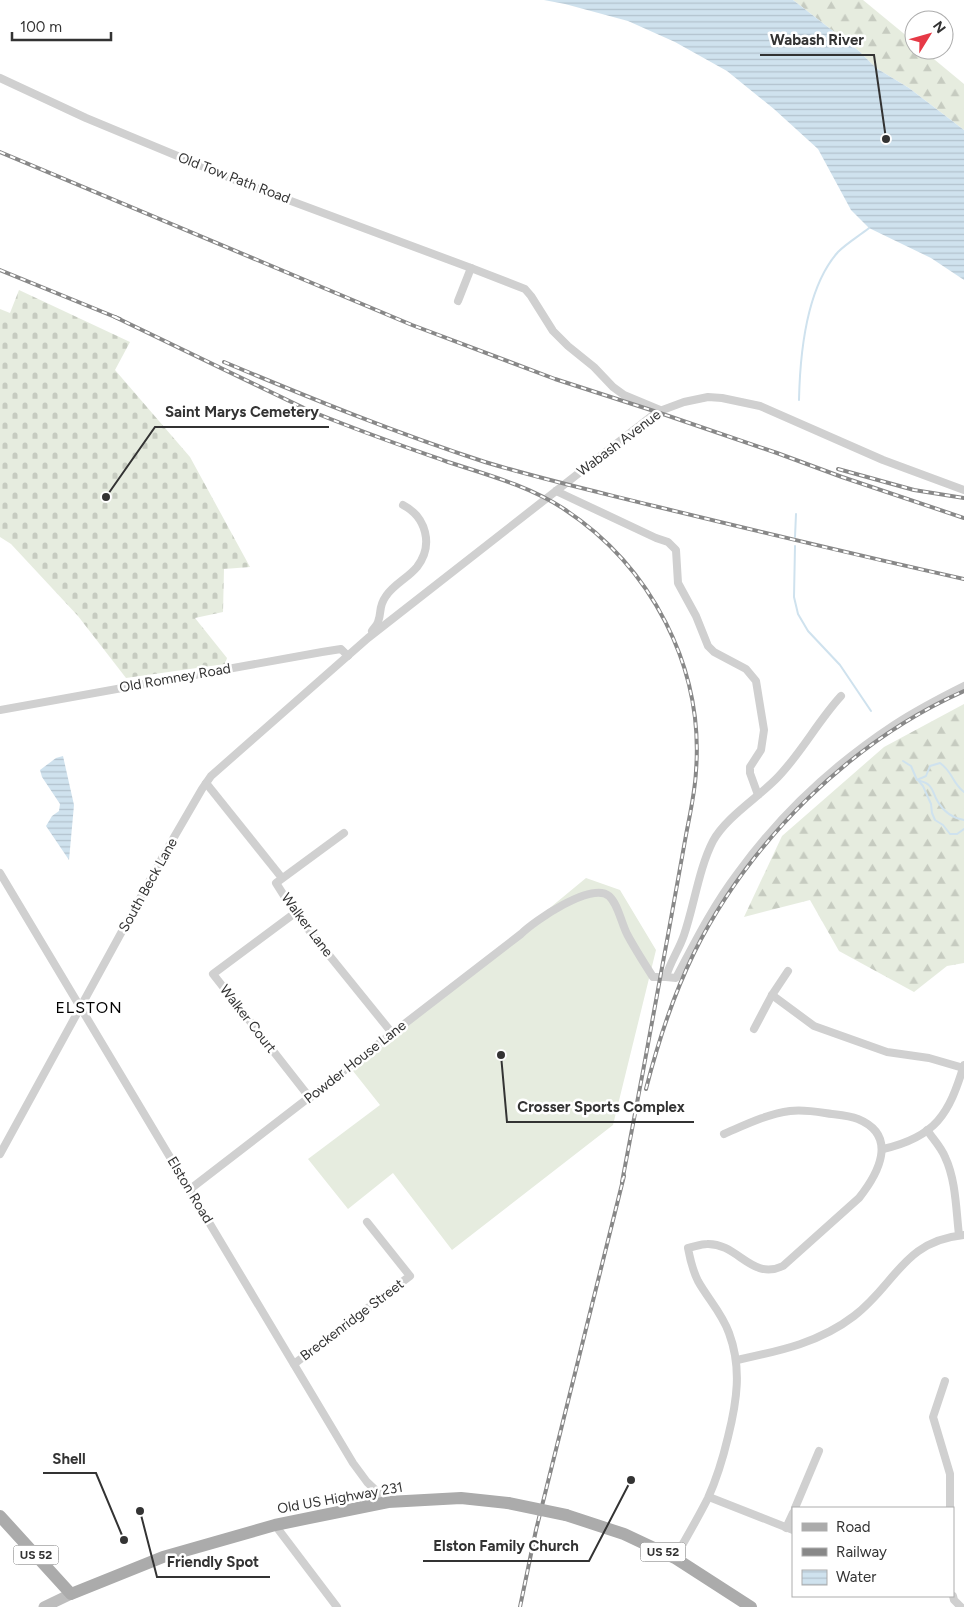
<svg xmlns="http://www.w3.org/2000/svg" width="964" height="1607" viewBox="0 0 964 1607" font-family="Figtree,sans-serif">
  <defs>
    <pattern id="forest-firs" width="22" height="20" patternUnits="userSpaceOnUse" patternTransform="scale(1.25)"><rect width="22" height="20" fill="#e6ecdf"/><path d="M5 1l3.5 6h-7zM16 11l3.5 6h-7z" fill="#c6cbc0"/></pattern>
    <pattern id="cemetery-stones" width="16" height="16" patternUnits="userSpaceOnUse" patternTransform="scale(1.25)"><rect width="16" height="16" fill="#e6ecdf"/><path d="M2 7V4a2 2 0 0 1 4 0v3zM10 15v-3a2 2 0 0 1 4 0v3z" fill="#c6cbc0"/></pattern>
    <pattern id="water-rules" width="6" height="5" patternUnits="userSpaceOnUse" patternTransform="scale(1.25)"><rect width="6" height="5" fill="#cfe2ee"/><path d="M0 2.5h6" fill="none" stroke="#b2c2cd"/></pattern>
  </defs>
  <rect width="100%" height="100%" fill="#fff"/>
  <g fill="url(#forest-firs)">
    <path d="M793,0h70l51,42v8h9l41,34v46l-55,-42 -33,-20 -17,-17z"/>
    <path d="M964,704v259l-17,3 -33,26 -75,-41 -29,-51 -66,17 38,-81 102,-89z"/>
  </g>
  <path fill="url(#cemetery-stones)" d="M19,290l111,52 -15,28 75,87 60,110 -26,2 -1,43 -28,6 32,40 -2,6 -99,14 -48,-62 -67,-72 -11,-7v-228l10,4z"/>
  <path fill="#e6ecdf" d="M586,878l34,12 36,60 -43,175 -161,125 -59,-77 -45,36 -40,-50 72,-54 -27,-34z"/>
  <g fill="url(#water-rules)">
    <path d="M544,0h249l66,51 17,17 33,20 55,42v150l-33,-22 -62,-30 -18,-18 -33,-61 -44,-40 -47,-38 -52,-29 -47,-21 -63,-17z"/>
    <path d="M63,756l11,49 -5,55 -23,-34 6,-10 7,-5 1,-7 -18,-27 -2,-7 16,-12z"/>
  </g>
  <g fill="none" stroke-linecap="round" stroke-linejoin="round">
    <g stroke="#cfe2ee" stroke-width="2">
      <path d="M799,400c1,-47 7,-112 39,-148 9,-9 21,-16 31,-24"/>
      <path d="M795,537l1,-23"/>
      <path d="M795,546l-1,51 4,17 10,17 32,34 31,46"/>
      <path d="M903,761l8,5 6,14 9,-4 4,-10 10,-3c13,9 12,20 24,29"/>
      <path d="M918,780l5,6 8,18 1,9 3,7 8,5 7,9h7l7,-5"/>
      <path d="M920,781c14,3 12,12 18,21 6,10 14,16 26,18"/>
    </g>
    <g stroke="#d0d0d0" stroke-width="8">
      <path d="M0,78l86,40 159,66 226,84 54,21 6,7 22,35 15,15 26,21 19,20 11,8 36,15"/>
      <path d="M458,301l13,-33"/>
      <path d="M556,491l100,47 12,4 8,8 2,33 18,33 12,30 6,6 32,17 10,12 8,49 -3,20 -11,17v6l8,22"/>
      <path d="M372,631c2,-3 5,-6 6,-9 4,-10 0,-15 8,-26 8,-12 22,-18 31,-29 17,-22 9,-50 -14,-62"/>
      <path d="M0,710l322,-58 19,-3 7,7"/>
      <path d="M206,783l76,95"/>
      <path d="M344,833l-68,50 19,30 97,120"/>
      <path d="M0,873l353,590 14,19 21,20"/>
      <path d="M295,913l-82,61 97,124"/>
      <path d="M666,977l10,1c19,-36 37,-72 62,-105 42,-58 97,-109 156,-148 23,-15 46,-27 70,-39"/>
      <path d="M772,995l42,31 73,26 42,6 34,10"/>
      <path d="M754,1029l18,-34 16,-24"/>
      <path d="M927,1130c6,9 14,17 18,27 11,23 11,53 14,78"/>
      <path d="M883,1149c53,-12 66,-35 81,-84"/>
      <path d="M0,1154l166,-303 36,-62 9,-13 157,-138 289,-226 27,-10 24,-5 14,1 38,8 123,54 81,30"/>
      <path d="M189,1190l332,-256c13,-13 71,-53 88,-38 9,8 12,26 18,38 8,15 17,29 26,43h13c4,-15 13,-27 18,-42 10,-29 15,-67 29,-94 13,-24 46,-44 65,-64 24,-25 40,-56 63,-81"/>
      <path d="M737,1360c42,-9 82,-17 117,-44 42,-32 49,-75 110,-81"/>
      <path d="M294,1364l116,-88 -43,-54"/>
      <path d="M945,1381l-12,36 17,57v34"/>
      <path d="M709,1497l84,33"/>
      <path d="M795,1508l24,-57"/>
      <path d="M275,1525l62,82"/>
      <path d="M786,1528l7,-15"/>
      <path d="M675,1558c11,-20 23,-40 33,-60 9,-20 15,-40 20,-61 9,-36 14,-69 1,-104 -7,-20 -21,-34 -31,-52 -5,-10 -8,-22 -10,-33 6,-1 13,-4 19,-4 31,-1 44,37 76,22l76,-68c19,-24 40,-62 -1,-79 -8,-3 -18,-4 -26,-5 -14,-2 -28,-5 -42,-3 -23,3 -45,14 -66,23"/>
      <path d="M953,1596l1,4 7,7"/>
    </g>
    <path stroke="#bdbdbd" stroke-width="11" d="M44,1607l27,-13"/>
    <g stroke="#ababab" stroke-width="12">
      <path d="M566,1515l58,19 51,24 76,49"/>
      <path d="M0,1516l71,78 92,-37 112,-32 113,-23 73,-4 47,5"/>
    </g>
    <defs>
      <g id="rail">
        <path d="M0,152l412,173 143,54 102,33 120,41 65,24 122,41"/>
        <path d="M0,270l120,49"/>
        <path d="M115,317l191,92c47,20 94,36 142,53 40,13 81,24 116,47 87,57 140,158 132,262 -1,21 -6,43 -10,64 -6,34 -12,67 -18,100 -15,82 -30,165 -46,247"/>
        <path d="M224,362c86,36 172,71 261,100 56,17 113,30 169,44 103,25 206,50 310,73"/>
        <path d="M838,469l76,21 50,8"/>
        <path d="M646,1089c12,-47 27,-93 48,-136 55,-111 157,-212 270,-262"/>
        <path d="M520,1607l16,-77 88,-354"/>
      </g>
    </defs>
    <use href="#rail" stroke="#888" stroke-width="4"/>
    <use href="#rail" stroke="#fff" stroke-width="2" stroke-dasharray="5.5" stroke-linecap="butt"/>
    <path stroke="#ababab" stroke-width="12" d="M508,1503l58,12"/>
  </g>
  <g text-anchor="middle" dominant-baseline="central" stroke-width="5" stroke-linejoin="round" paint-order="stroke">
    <g fill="#fff" stroke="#707070" stroke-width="1">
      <rect x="640.5" y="1542.5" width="45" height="19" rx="4"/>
      <rect x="13.5" y="1545.5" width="45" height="19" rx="4"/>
    </g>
    <g font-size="12" font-weight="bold" fill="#333">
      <text x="663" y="1552">US 52</text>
      <text x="36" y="1555">US 52</text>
    </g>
    <g font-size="14" fill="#333" stroke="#fff">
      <text transform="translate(234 178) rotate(21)">Old Tow Path Road</text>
      <text transform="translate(619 443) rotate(-37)">Wabash Avenue</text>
      <text transform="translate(175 678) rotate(-10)">Old Romney Road</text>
      <text transform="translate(148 885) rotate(-61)">South Beck Lane</text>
      <text transform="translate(307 925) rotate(53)">Walker Lane</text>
      <text transform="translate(248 1019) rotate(52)">Walker Court</text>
      <text transform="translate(355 1062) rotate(-38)">Powder House Lane</text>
      <text transform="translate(190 1190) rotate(59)">Elston Road</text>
      <text transform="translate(352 1320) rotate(-37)">Breckenridge Street</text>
      <text transform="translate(340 1498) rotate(-10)">Old US Highway 231</text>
    </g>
    <g font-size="16" letter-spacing="1" fill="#000" stroke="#fff">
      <text x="89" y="1007">ELSTON</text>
    </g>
  </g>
  <path fill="none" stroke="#333" stroke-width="2" d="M886 139L874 55H760M106 497L155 427H329M501 1055L507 1122H694M124 1540L96 1473H43M631 1480L589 1561H423M140 1511L157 1577H270"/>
  <g fill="#333" stroke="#fff" stroke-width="2">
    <circle cx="886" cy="139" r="5"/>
    <circle cx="106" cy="497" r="5"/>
    <circle cx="501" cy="1055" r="5"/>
    <circle cx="124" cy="1540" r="5"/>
    <circle cx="631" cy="1480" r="5"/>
    <circle cx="140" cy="1511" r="5"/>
  </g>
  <g font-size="15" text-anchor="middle" font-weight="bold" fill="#333" stroke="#fff" stroke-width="5" stroke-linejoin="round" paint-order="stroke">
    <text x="817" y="45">Wabash River</text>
    <text x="242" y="417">Saint Marys Cemetery</text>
    <text x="601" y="1112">Crosser Sports Complex</text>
    <text x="69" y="1464">Shell</text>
    <text x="506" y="1551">Elston Family Church</text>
    <text x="213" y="1567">Friendly Spot</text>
  </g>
  <rect x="792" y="1507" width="162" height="90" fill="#ffffff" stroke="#adadad"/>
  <rect x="802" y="1523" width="25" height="8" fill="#ababab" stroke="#adadad"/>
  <text x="836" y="1532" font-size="15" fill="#333333">Road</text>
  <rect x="802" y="1548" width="25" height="8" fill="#888888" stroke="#adadad"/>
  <text x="836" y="1557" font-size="15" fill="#333333">Railway</text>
  <rect x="802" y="1570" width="25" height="15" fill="url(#water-rules)" stroke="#adadad"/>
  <text x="836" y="1582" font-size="15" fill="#333333">Water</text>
  <g transform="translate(929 35) rotate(53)"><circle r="24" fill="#ffffff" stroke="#adadad"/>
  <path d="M0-4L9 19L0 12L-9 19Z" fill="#e63946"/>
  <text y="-8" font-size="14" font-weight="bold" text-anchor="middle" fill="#333333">N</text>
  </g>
  <path d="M12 32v8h99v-8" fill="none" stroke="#333333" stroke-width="2.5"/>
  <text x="20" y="32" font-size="15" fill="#333333" stroke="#ffffff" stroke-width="4" paint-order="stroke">100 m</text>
</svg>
